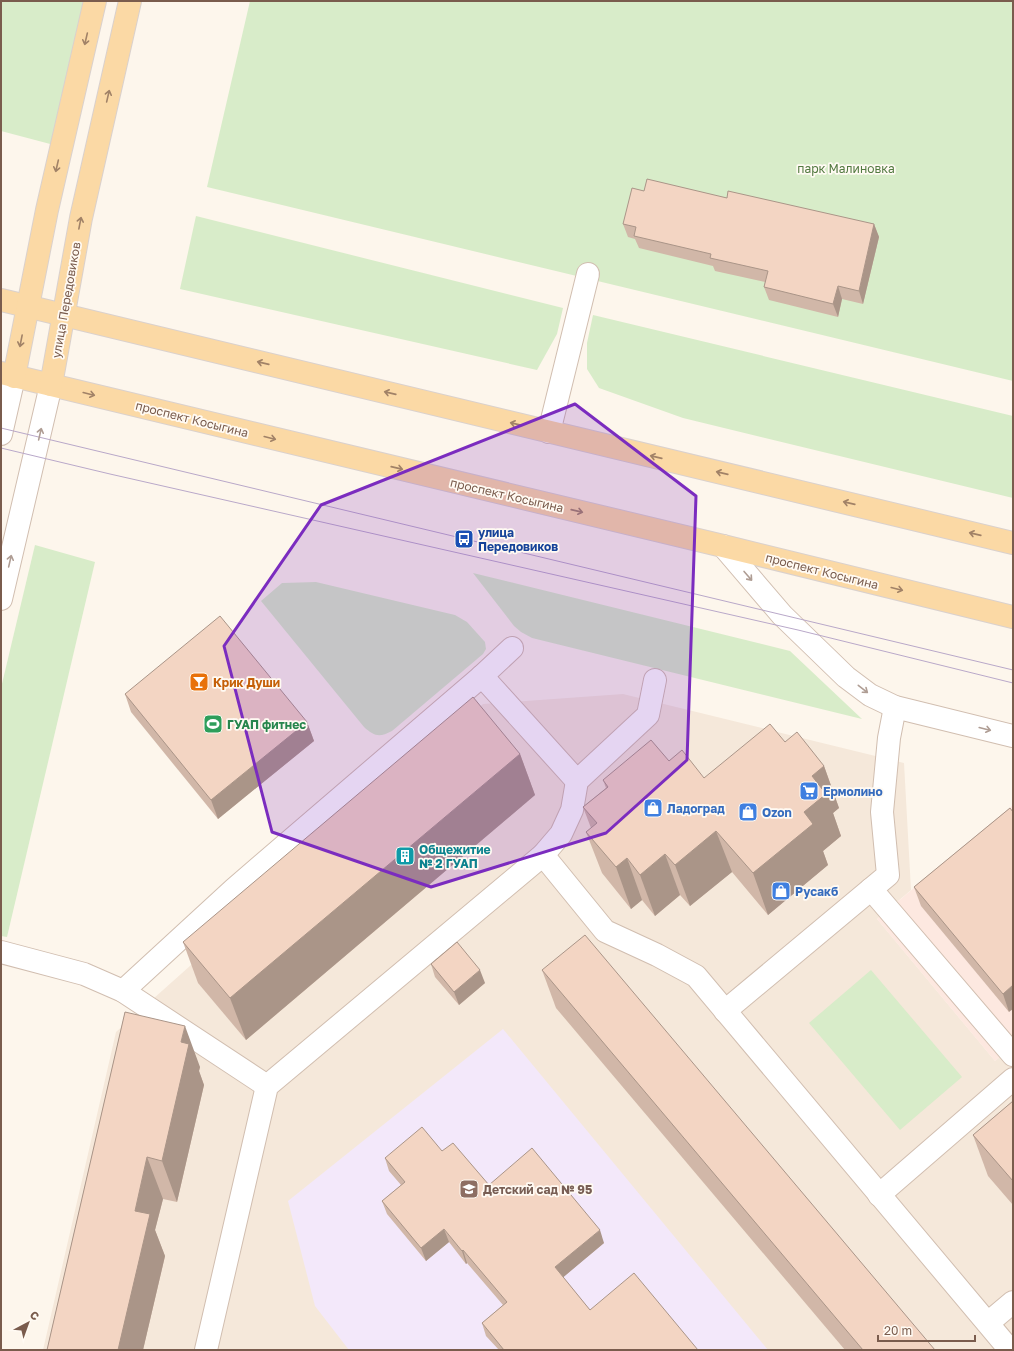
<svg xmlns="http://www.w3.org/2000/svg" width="1014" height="1351" viewBox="0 0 1014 1351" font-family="'Golos Text',sans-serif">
  <rect width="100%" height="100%" fill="#fdf6ec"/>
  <path fill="#f5e8da" d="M623,694l281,69 7,127 -34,29 118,142 18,-15v304h-970l73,-318 367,-328z"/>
  <path fill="#fde8e0" d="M1013,805v241l-18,15 -118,-142z"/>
  <path fill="#f3e8fa" d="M503,1029l265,321h-419l-34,-44 -27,-105z"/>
  <g fill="#d8ecc9">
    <path d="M1,1h87l-34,144 -53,-14z"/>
    <path d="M250,1h763v380l-806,-194z"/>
    <path d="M196,216l367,92 -6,26 -20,36 -357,-81z"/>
    <path d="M593,315l420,101v82l-330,-80 -84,-30 -12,-19v-26z"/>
    <path d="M35,545l60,17 -88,375 -6,-1v-248z"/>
    <path d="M473,573l317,78 72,68 -330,-81 -11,-6 -7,-6z"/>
    <path d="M316,582l139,33 12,7 18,20 1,7 -3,5 -91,77c-13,7 -18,5 -28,-4l-103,-126 21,-18z"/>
    <path d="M871,970l91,107 -62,53 -91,-107z"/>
  </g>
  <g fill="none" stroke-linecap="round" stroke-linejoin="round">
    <defs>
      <g id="minor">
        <path d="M549,432l39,-158"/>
        <path d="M1,434l13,-57"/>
        <path d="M723,546l59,69 64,62 24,18 25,12 118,29"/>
        <path d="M1,599l50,-214"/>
        <path d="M482,676l95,105"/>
        <path d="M543,855l62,76 52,24 39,21 314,374"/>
        <path d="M871,889l142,166"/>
        <path d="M1,952l83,22 39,17 144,95"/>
        <path d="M123,991l111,-102 248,-213 30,-28"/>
        <path d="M725,1011l163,-136 -6,-63 7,-74 6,-31"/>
        <path d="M879,1195l134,-116"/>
        <path d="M988,1323l25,-21"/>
        <path d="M206,1350l61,-264 276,-231 18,-21 11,-24 5,-29 71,-66 7,-35"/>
      </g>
      <g id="major">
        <path d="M1,300l1012,243"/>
        <path d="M1,373l722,173 290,71"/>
        <path d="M14,377l33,-167 48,-209"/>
        <path d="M51,385l30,-167 49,-217"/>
      </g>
    </defs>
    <use href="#minor" stroke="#d1beb0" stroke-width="24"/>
    <use href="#major" stroke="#dad1cd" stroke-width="24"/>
    <use href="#minor" stroke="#fff" stroke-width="22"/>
    <use href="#major" stroke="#fbd9a5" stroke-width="22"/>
    <g stroke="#b9a8c9" stroke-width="1">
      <path d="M1,428l1012,242"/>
      <path d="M1,448l109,26 688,156 215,53"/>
    </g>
  </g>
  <g fill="#d1b7a8">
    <path d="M644,191l83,7 147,26 5,13 -16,67 -21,-5 -4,18 -69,-17 -5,-13 1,-5 -50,-11 -2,-5 -74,-18 -4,-9 -7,-2 -5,-13z"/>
    <path d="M125,694l182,28 7,19 -96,78 -87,-107z"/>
    <path d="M785,742l39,24 15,42 -6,5 8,23 -18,15 5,14 -60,50 -36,-43 -42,34 -10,-11 -25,21 -13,-16 -11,9 -29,-36 -16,-41 5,-4 -8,-21 23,-19 -3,-8 66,-19 35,17z"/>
    <path d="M520,754l15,41 -289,245 -48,-57 -15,-41z"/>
    <path d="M1010,808l-1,204 -88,-106 -7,-19z"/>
    <path d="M431,964l54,19 -26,22 -24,-28z"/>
    <path d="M542,970l393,380h-90l-289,-342z"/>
    <path d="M125,1012l75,55 -1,4 5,14 -27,117 -14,-3 -8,31 10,26 -22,94h-96z"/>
    <path d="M1013,1101v104l-25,-29 -15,-41z"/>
    <path d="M442,1151l47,34 115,58 -41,34 27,33 108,40h-199l-13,-14 -4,-13 21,-18 -36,-42 -1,1 -17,-22 -23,19 -39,-47 -5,-13 19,-16 -12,-14 -4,-13z"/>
  </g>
  <g fill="#aa9588">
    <path d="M874,224l5,13 -16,67 -4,-13z"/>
    <path d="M838,286l4,13 -4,18 -5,-13z"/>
    <path d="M307,722l7,19 -96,78 -7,-19z"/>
    <path d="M520,754l15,41 -289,245 -16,-42z"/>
    <path d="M824,766l15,42 -6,5 8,23 -18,15 5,14 -60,50 -15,-42 51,-61 8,-36z"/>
    <path d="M716,831l16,41 -42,34 -15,-41z"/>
    <path d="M665,854l15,41 -25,21 -15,-41z"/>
    <path d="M627,858l15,42 -11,9 -15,-42z"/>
    <path d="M480,970l5,13 -26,22 -5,-13z"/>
    <path d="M1013,985v24l-4,3 -6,-18z"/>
    <path d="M185,1026l15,41 -1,4 5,14 -27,117 -15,-41 19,-119z"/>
    <path d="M147,1157l16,42 -8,31 10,26 -22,94h-25l17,-139z"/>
    <path d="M444,1229l5,13 -23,19 -5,-13z"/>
    <path d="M600,1230l4,13 -44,37 -5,-13z"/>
    <path d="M463,1250l4,13 -1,1 -4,-13z"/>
  </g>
  <g fill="#f3d5c3" stroke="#aa9588">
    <path d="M647,179l80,19 1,-7 146,33 -15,67 -21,-5 -5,18 -69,-17 4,-16 -58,-13 1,-4 -77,-18 2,-9 -13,-3 9,-36 12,3z"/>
    <path d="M220,616l87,106 -96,78 -86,-106z"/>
    <path d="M473,697l47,57 -290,244 -47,-56z"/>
    <path d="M770,724l15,18 12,-10 27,34 -12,10 14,18 -22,18 9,12 -60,49 -37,-42 -41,34 -10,-11 -25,21 -13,-17 -11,9 -30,-35 11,-9 -14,-16 25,-20 -5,-7 48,-40 18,21 13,-11 22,28z"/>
    <path d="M1010,808l3,4v173l-10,9 -89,-107z"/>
    <path d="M585,935l350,415h-72l-321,-380z"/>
    <path d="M457,942l23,28 -26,22 -23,-28z"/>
    <path d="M125,1012l60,14 -4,16 8,2 -27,117 -15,-4 -12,54 15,3 -32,136h-71z"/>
    <path d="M1013,1101v80l-40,-46z"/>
    <path d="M422,1127l20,24 11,-8 36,42 43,-37 68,82 -45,37 35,43 44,-37 64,77h-194l-22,-27 25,-21 -44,-52 -1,1 -18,-22 -23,19 -39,-47 23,-19 -20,-24z"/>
  </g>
  <defs><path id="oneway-shaft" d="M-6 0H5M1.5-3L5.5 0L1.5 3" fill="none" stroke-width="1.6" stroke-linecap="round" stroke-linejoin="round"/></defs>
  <g stroke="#a18267">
    <use href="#oneway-shaft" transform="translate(86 39) rotate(103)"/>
    <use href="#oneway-shaft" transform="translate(108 96) rotate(-77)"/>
    <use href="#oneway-shaft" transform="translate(57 166) rotate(103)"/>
    <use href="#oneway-shaft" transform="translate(80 223) rotate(-79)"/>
    <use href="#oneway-shaft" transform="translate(21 341) rotate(101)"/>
    <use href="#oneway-shaft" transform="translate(263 363) rotate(-167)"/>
    <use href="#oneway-shaft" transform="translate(390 393) rotate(-167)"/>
    <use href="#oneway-shaft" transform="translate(89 394) rotate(14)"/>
    <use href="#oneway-shaft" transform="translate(516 424) rotate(-167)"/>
    <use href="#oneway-shaft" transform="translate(270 438) rotate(14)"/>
    <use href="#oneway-shaft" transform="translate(656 457) rotate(-167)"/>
    <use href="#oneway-shaft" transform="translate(397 468) rotate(13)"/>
    <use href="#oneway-shaft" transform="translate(722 473) rotate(-167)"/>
    <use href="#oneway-shaft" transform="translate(849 503) rotate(-167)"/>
    <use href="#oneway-shaft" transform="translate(577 511) rotate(13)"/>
    <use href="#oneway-shaft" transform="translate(975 534) rotate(-167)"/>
    <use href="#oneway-shaft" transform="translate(897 589) rotate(14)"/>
  </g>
  <g stroke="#af9d94">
    <use href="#oneway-shaft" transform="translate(40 434) rotate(-77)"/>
    <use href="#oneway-shaft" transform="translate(10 561) rotate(-77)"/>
    <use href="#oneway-shaft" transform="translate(748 576) rotate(49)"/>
    <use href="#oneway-shaft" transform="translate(863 689) rotate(38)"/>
    <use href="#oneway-shaft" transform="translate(985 729) rotate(14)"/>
  </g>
  <path fill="#7b2cbf" fill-opacity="0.2" stroke="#7b2cbf" stroke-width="3" stroke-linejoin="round" d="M575,404l121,92 -9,264 -81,73 -175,54 -159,-55 -48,-186 97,-141z"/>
  <defs>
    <symbol id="bus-square" viewBox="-11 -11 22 22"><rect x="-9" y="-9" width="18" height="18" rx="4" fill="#1a4fb4" stroke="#fffaf3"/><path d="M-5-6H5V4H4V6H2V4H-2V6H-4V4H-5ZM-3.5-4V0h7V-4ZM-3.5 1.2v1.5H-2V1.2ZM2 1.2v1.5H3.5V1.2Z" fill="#fff"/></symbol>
    <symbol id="bar-square" viewBox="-11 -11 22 22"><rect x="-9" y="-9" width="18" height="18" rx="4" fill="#e8710a" stroke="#fffaf3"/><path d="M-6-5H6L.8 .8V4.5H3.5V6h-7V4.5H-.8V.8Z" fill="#fff"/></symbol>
    <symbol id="stadium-square" viewBox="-11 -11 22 22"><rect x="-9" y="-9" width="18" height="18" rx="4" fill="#2e9e5b" stroke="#fffaf3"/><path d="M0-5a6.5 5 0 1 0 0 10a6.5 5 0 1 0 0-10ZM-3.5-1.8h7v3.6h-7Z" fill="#fff"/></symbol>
    <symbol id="supermarket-square" viewBox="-11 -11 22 22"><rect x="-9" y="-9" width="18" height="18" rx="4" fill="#3f7fe0" stroke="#fffaf3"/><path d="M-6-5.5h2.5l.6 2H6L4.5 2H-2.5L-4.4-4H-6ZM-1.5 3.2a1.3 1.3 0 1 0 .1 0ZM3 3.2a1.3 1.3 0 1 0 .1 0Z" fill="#fff"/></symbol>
    <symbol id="shop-square" viewBox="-11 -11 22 22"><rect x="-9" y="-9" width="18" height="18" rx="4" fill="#3f7fe0" stroke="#fffaf3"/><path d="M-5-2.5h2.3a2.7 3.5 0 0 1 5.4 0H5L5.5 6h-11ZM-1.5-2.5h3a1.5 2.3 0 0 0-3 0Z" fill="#fff"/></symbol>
    <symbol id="building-square" viewBox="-11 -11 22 22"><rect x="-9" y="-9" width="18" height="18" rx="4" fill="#0f9aa8" stroke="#fffaf3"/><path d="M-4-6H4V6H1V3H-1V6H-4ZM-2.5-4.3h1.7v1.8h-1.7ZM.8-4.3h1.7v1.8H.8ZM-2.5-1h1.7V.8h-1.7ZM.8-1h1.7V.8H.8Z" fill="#fff"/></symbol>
    <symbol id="school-square" viewBox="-11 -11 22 22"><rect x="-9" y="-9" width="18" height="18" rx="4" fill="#8d6e63" stroke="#fffaf3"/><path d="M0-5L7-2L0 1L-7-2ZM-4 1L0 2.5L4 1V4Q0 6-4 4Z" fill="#fff"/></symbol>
  </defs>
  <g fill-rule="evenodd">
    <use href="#bus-square" x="453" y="528" width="22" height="22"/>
    <use href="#bar-square" x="188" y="671" width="22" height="22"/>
    <use href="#stadium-square" x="202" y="713" width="22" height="22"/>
    <use href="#supermarket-square" x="798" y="780" width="22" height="22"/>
    <use href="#shop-square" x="642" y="797" width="22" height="22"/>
    <use href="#shop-square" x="737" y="801" width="22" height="22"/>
    <use href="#building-square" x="394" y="845" width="22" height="22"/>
    <use href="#shop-square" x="770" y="880" width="22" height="22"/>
    <use href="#school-square" x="458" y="1178" width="22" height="22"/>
  </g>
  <g text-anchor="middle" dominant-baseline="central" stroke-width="3.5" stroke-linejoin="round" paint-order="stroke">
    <g font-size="12" fill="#537a41" stroke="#fffaf3">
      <text x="846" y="168">парк Малиновка</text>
    </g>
    <g font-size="12" fill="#7a5c4d" stroke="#fffaf3">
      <text transform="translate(66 300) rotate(-80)">улица Передовиков</text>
      <text transform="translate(192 419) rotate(14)">проспект Косыгина</text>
      <text transform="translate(507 495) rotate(13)">проспект Косыгина</text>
      <text transform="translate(822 571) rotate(14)">проспект Косыгина</text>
    </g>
    <g font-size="12" font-weight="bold" fill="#164399" stroke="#fffaf3" text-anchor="start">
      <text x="478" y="532">улица<tspan x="478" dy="14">Передовиков</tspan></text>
    </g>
    <g font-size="12" font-weight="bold" fill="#c56008" stroke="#fffaf3" text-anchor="start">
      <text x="213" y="682">Крик Души</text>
    </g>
    <g font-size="12" font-weight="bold" fill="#27864d" stroke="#fffaf3" text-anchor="start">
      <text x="227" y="724">ГУАП фитнес</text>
    </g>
    <g font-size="12" font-weight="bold" fill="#366cbe" stroke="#fffaf3" text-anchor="start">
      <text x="823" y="791">Ермолино</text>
      <text x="667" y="808">Ладоград</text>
      <text x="762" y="812">Ozon</text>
      <text x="795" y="891">Русакб</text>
    </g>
    <g font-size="12" font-weight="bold" fill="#0d838f" stroke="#fffaf3" text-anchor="start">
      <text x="419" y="849">Общежитие<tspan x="419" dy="14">№ 2 ГУАП</tspan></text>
    </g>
    <g font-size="12" font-weight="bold" fill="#785e54" stroke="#fffaf3" text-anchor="start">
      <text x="483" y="1189">Детский сад № 95</text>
    </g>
  </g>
  <rect width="1014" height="1351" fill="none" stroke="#7a5c4d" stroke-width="4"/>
  <g transform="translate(28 1323) rotate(41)" stroke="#fffaf3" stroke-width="3" paint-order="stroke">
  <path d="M0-3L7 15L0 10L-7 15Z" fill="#7a5c4d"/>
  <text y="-6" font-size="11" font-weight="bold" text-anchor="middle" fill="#7a5c4d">С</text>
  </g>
  <path d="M878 1335v6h97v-6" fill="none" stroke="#7a5c4d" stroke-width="2"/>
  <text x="884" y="1335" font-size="12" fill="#7a5c4d" stroke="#fffaf3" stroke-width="3" paint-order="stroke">20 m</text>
</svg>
